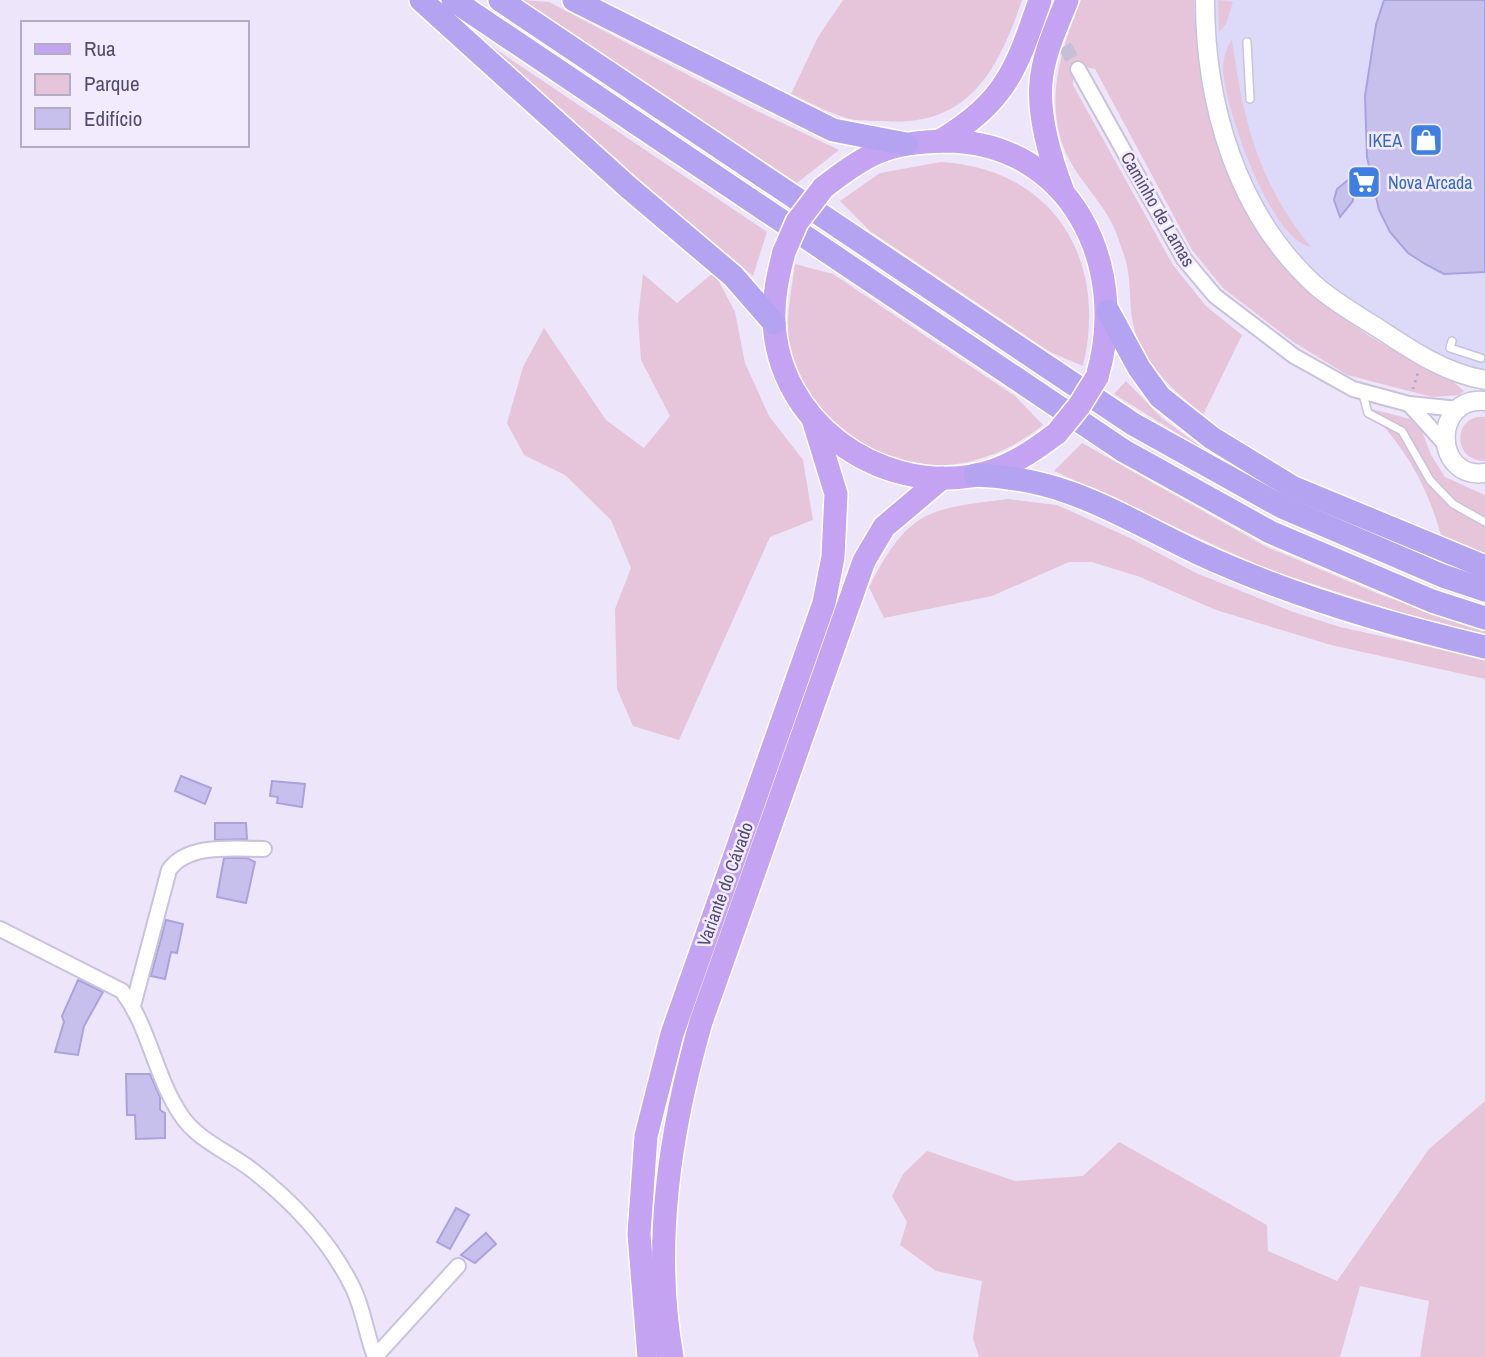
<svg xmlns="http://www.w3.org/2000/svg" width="1485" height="1357" viewBox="0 0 1485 1357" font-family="'Archivo Narrow',sans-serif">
  <rect width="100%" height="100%" fill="#ede5fa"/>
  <path fill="#dddaf9" d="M1205,0h280v380l-26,-4 -169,-116 -62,-109z"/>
  <g fill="#e6c5da">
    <path d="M522,0l27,2 202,106 88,42 -42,33z"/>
    <path d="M843,0h179c-24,71 -54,128 -139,121 -12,0 -26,0 -37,-3 -19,-6 -37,-16 -55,-24l27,-57z"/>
    <path d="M1081,0h113c5,126 42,240 147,316 17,13 36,25 54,35 25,12 49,21 69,40l-5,4 -27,2 -85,-22 -55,-34 -69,-53 -31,-38 -97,-181c-11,-3 -15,-2 -22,7v9l100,180 33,41 36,29 -39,80c-28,-23 -63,-54 -70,-91 -4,-19 -2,-40 -6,-58 -2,-11 -7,-21 -10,-31 -9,-25 -29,-45 -43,-67 -34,-54 -15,-114 7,-168z"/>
    <path d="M1218,0l15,2 -7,22 -7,8z"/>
    <path d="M454,21l313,211 -14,44 -136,-112z"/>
    <path d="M1232,39c11,81 26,143 79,208 -41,-7 -86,-139 -88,-177 0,-12 3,-21 9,-31z"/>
    <path d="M941,162c114,7 167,99 142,204l-33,-14 -180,-121 -30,-30 40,-28z"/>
    <path d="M795,264l38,10 182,122 28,29c-72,58 -164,55 -223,-18 -16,-20 -31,-47 -32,-73 -1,-23 4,-47 7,-70z"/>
    <path d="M714,272l21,40 10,51 24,53 34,44 10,60 -43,17 -91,203 -46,-14 -16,-37 -2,-80 16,-41 -20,-48 -46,-45 -41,-20 -17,-32 16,-56 21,-39 62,92 38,28 26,-32 -29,-56 -3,-42 5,-44 34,29z"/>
    <path d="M1126,381l37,38 49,36 -98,-61z"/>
    <path d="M1368,408l42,11 12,12 9,24 14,22 40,18v59l-43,-16c-17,-58 -34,-85 -74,-130z"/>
    <path d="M1485,417v44c-33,1 -33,-47 0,-44z"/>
    <path d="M1082,443l185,104 117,49 101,34v4l-80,-20 -141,-46 -210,-97z"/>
    <path d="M1008,499l49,6 73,33 66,35 97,39 47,15 145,32v20l-154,-34 -115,-35 -76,-33 -48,-15h-23l-77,34 -108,22 -15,-31c40,-77 57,-78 139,-88z"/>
    <path d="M1485,1101v256h-65l9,-56 -69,-15 -20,71h-361l-6,-19 9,-57 -46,-10 -36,-26 7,-23 -15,-26 11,-22 24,-23 88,30 68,-5 36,-34 148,83 1,26 69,30 92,-132z"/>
  </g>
  <g fill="#c8c0ec" stroke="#aba2dd" stroke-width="2">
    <path d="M1384,0h101v272l-41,2 -19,-10 -17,-11 -18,-21 -11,-22 -12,-53 -2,-61 11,-71z"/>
    <path d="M1348,180l5,11v10l-13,16 -6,-17 3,-11z"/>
    <path d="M181,776l30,12 -6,16 -30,-13z"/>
    <path d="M272,781l33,3 -3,23 -25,-4 1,-6 -8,-1z"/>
    <path d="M215,823h31l1,16 -32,1z"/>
    <path d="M224,858h23l8,4 -9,41 -29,-6z"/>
    <path d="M166,920l17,4 -6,29 -6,-1 -6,27 -14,-3z"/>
    <path d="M78,980l25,12 -19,34 -6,29 -23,-3 9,-30 -2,-6z"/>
    <path d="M126,1074h24l10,23v13l5,3v25l-29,1 -1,-24h-8z"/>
    <path d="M456,1208l13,7 -19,34 -13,-7z"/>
    <path d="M486,1233l10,11 -21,19 -14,-8z"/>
  </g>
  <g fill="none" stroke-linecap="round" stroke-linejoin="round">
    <path stroke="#c6bfd8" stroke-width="14" stroke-dasharray="14 7" stroke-linecap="butt" d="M1054,28l24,41"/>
    <defs>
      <g id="service">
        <path d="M1247,42l3,57"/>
        <path d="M1452,341l-2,7 31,10"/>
        <path d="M1362,391l6,22 34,18 28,49 23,24 32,18"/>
      </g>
      <g id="minor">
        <path d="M1078,69l106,190 31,37 79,60 59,33 56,15 49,5"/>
        <path d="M1409,404l36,40"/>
        <path d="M0,929l122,62c28,37 33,86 59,124 16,25 48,37 71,55 40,31 77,70 100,116 11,21 14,48 23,71"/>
        <path d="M133,1006l36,-136c19,-27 64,-21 95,-21"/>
        <path d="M375,1357l83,-91"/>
      </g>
      <g id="tertiary">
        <path d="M1205,0c0,103 31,213 110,285 19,17 44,31 66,45 33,22 65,43 104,50"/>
        <path d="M1485,401c-53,-5 -52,79 0,72"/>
      </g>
      <g id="primary">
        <path d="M940,141c66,-40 76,-71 100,-141"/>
        <path d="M823,188c15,-12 31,-24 49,-33 22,-11 47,-13 72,-14 127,0 186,125 153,236"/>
        <path d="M1062,189c-12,-32 -24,-72 -21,-106 2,-29 16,-57 26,-83"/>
        <path d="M784,252c-6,23 -11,45 -10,69 4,100 102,171 198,155 33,-6 59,-23 85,-43"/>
        <path d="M649,1357l-10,-123 7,-98 26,-102 152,-431 9,-46 3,-63 -23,-75"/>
        <path d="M672,1357c-20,-112 -2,-227 29,-335l163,-461 20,-34 58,-49"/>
      </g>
      <g id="trunk">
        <path d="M421,0l207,187 105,89 41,47"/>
        <path d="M453,0l671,451 146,81 162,69 53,17"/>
        <path d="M500,0l633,424 149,83 161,69 42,14"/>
        <path d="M574,0l259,130 73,14"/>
        <path d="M1108,311l31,57 21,29 52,41 80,49 193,80"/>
        <path d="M975,475c92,3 143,40 223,78 91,42 189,71 287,94"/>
      </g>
    </defs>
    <use href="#service" stroke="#c9c2dd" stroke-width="10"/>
    <use href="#minor" stroke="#c9c2dd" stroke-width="18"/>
    <use href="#tertiary" stroke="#c9c2dd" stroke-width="21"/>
    <use href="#primary" stroke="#fff" stroke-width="26"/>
    <use href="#trunk" stroke="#fff" stroke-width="26"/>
    <path stroke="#aba3d1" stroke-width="2.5" stroke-dasharray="2 5" stroke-linecap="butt" d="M1413,389l5,-17"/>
    <use href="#service" stroke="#fff" stroke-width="7"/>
    <use href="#minor" stroke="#fff" stroke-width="14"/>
    <use href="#tertiary" stroke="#fff" stroke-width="18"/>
    <use href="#primary" stroke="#c4a4f2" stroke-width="23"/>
    <use href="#trunk" stroke="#b4a3f0" stroke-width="23"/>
    <defs>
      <g id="primary-bridge">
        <path d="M784,252l13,-30 26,-34"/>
        <path d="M1057,433l22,-27 18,-29"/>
      </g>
    </defs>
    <use href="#primary-bridge" stroke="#fff" stroke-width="26" stroke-linecap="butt"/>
    <use href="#primary-bridge" stroke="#c4a4f2" stroke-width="23"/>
  </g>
  <defs>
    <symbol id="shop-square" viewBox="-11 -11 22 22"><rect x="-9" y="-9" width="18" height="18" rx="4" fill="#3f7fe0" stroke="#f2ebfd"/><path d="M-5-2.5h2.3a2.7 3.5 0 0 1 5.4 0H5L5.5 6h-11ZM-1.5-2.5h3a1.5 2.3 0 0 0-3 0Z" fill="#fff"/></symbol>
    <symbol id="supermarket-square" viewBox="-11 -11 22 22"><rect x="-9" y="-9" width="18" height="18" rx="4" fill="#3f7fe0" stroke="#f2ebfd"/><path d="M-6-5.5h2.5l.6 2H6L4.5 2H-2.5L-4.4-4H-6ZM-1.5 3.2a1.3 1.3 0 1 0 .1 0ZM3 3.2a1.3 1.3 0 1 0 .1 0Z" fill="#fff"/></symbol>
  </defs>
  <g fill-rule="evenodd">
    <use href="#shop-square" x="1407" y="121" width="38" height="38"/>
    <use href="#supermarket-square" x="1345" y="163" width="38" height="38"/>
  </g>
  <g text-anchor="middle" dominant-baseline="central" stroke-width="5" stroke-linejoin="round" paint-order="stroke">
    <g font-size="18" fill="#366cbe" stroke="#f2ebfd" text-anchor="end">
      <text x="1402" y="140">IKEA</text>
      <text x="1388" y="182" text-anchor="start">Nova Arcada</text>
    </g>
    <g font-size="18" fill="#524d70" stroke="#f2ebfd">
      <text transform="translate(1158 209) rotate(60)">Caminho de Lamas</text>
      <text transform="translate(725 884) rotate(-70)">Variante do Cávado</text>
    </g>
  </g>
  <rect x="21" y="21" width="228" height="126" fill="#f2ebfd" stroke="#b2acc5" stroke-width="2"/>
  <rect x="35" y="44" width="35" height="10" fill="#c4a4f2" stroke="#b2acc5" stroke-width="2"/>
  <text x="84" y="56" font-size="21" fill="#524d70">Rua</text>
  <rect x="35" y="74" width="35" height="21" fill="#e6c5da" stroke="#b2acc5" stroke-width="2"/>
  <text x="84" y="91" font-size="21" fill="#524d70">Parque</text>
  <rect x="35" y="108" width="35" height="21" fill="#c8c0ec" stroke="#b2acc5" stroke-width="2"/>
  <text x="84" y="126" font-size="21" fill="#524d70">Edifício</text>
</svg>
